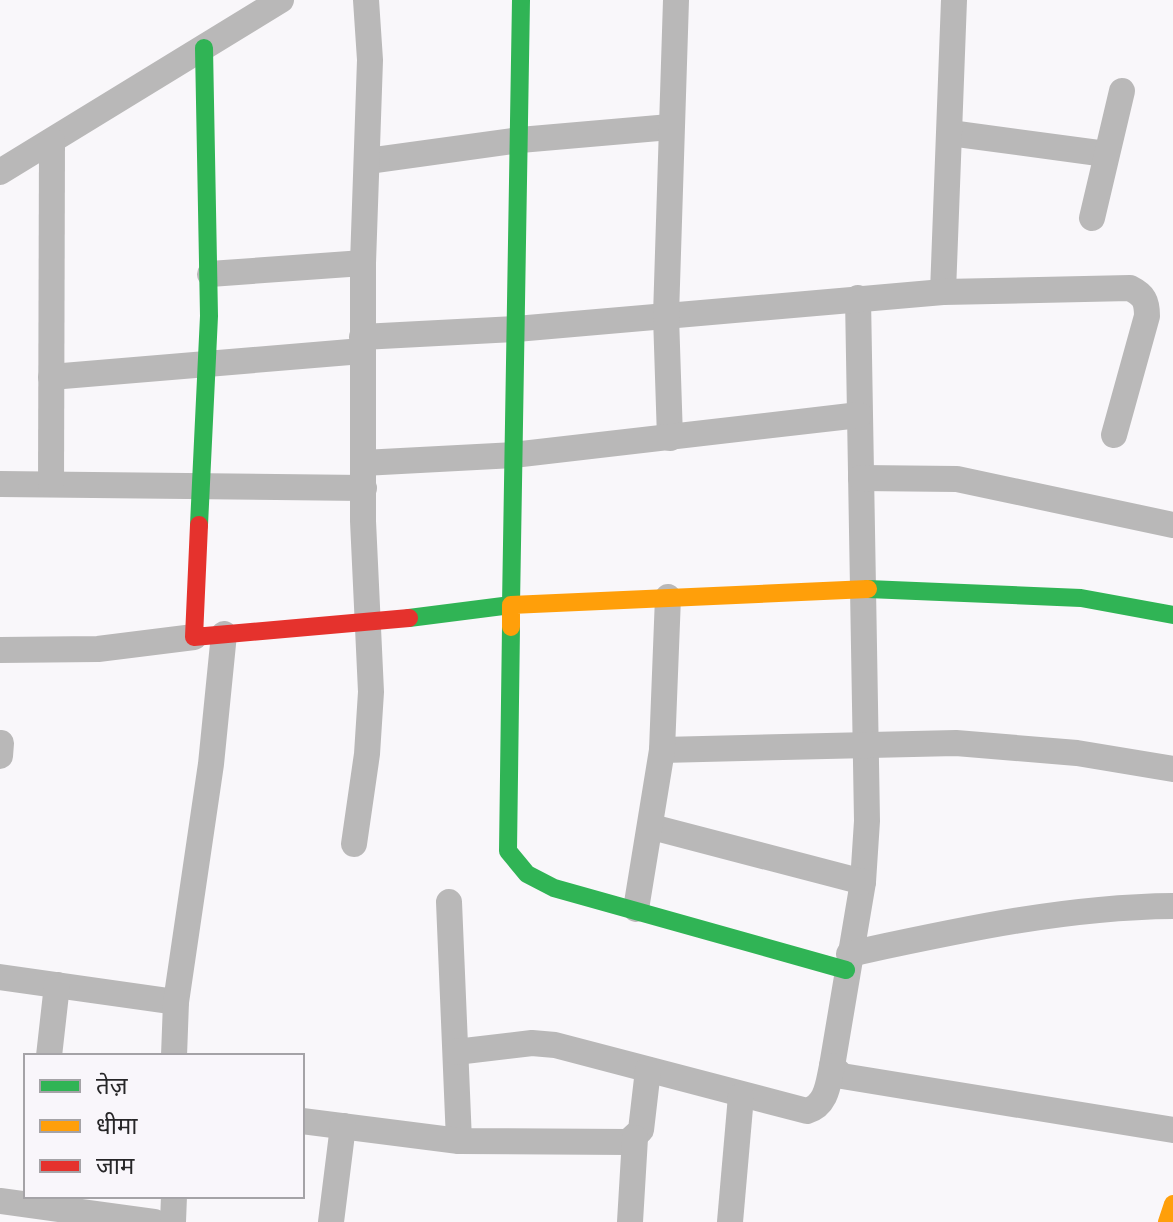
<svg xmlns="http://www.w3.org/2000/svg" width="1173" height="1222" viewBox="0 0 1173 1222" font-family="Montserrat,'Noto Sans Devanagari',sans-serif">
  <rect width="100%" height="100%" fill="#f9f7fa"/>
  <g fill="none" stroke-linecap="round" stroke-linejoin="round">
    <g stroke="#b9b8b8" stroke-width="26">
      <path d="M950,133l156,21"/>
      <path d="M368,161l152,-21 150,-13"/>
      <path d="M0,172l281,-172"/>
      <path d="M1092,218l30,-127"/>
      <path d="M210,274l153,-11"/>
      <path d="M943,292l11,-292"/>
      <path d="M858,298l9,523 -4,61 -31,184 10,10 331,54"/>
      <path d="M362,337l154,-8 427,-37 187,-4c14,7 17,13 17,28l-33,119"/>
      <path d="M51,377l311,-26"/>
      <path d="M670,438l-4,-122 10,-316"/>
      <path d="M363,463l150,-8 346,-40"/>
      <path d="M861,478l96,1 216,46"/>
      <path d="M0,484l364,4"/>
      <path d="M51,484l1,-343"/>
      <path d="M0,650l98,-1 96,-12"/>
      <path d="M662,750l294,-7 121,10 96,16"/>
      <path d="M0,756l1,-13"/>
      <path d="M652,827l211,55"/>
      <path d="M354,844l13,-90 4,-62 -8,-171v-258l7,-203 -4,-60"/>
      <path d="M449,902l10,239"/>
      <path d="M636,909l26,-159 6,-153"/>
      <path d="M849,954c107,-23 214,-47 324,-48"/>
      <path d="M0,977l176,25"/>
      <path d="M456,1052l76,-9 23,2 252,66c20,-6 21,-27 25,-45"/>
      <path d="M49,1056l8,-71"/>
      <path d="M174,1056l2,-54 35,-238 13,-130"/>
      <path d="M302,1121l157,20 169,1 13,-12 7,-60"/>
      <path d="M0,1201l154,21"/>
      <path d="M173,1222l1,-26"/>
      <path d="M331,1222l12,-96"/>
      <path d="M630,1222l5,-84"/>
      <path d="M730,1222l11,-126"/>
    </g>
    <g stroke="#30b455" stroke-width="18">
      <path d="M199,525l10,-209 -5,-268"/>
      <path d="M868,589l213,9 92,17"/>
      <path d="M409,618l102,-13 10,-605"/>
      <path d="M511,627l-3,224 19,23 27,14 292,82"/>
    </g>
    <g stroke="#ff9f0a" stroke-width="18">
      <path d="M511,627v-22l357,-16"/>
      <path d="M1167,1222l6,-18"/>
    </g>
    <path stroke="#e5322d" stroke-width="18" d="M199,525l-5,112 215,-19"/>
  </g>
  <rect x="24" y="1054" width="280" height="144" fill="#f9f6fb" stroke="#a5a3a7" stroke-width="2"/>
  <rect x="40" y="1080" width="40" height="12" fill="#30b455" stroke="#a5a3a7" stroke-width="2"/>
  <text x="96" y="1094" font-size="24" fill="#272628">तेज़</text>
  <rect x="40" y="1120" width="40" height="12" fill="#ff9f0a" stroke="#a5a3a7" stroke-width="2"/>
  <text x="96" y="1134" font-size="24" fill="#272628">धीमा</text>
  <rect x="40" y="1160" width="40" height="12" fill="#e5322d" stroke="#a5a3a7" stroke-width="2"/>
  <text x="96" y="1174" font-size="24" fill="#272628">जाम</text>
</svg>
